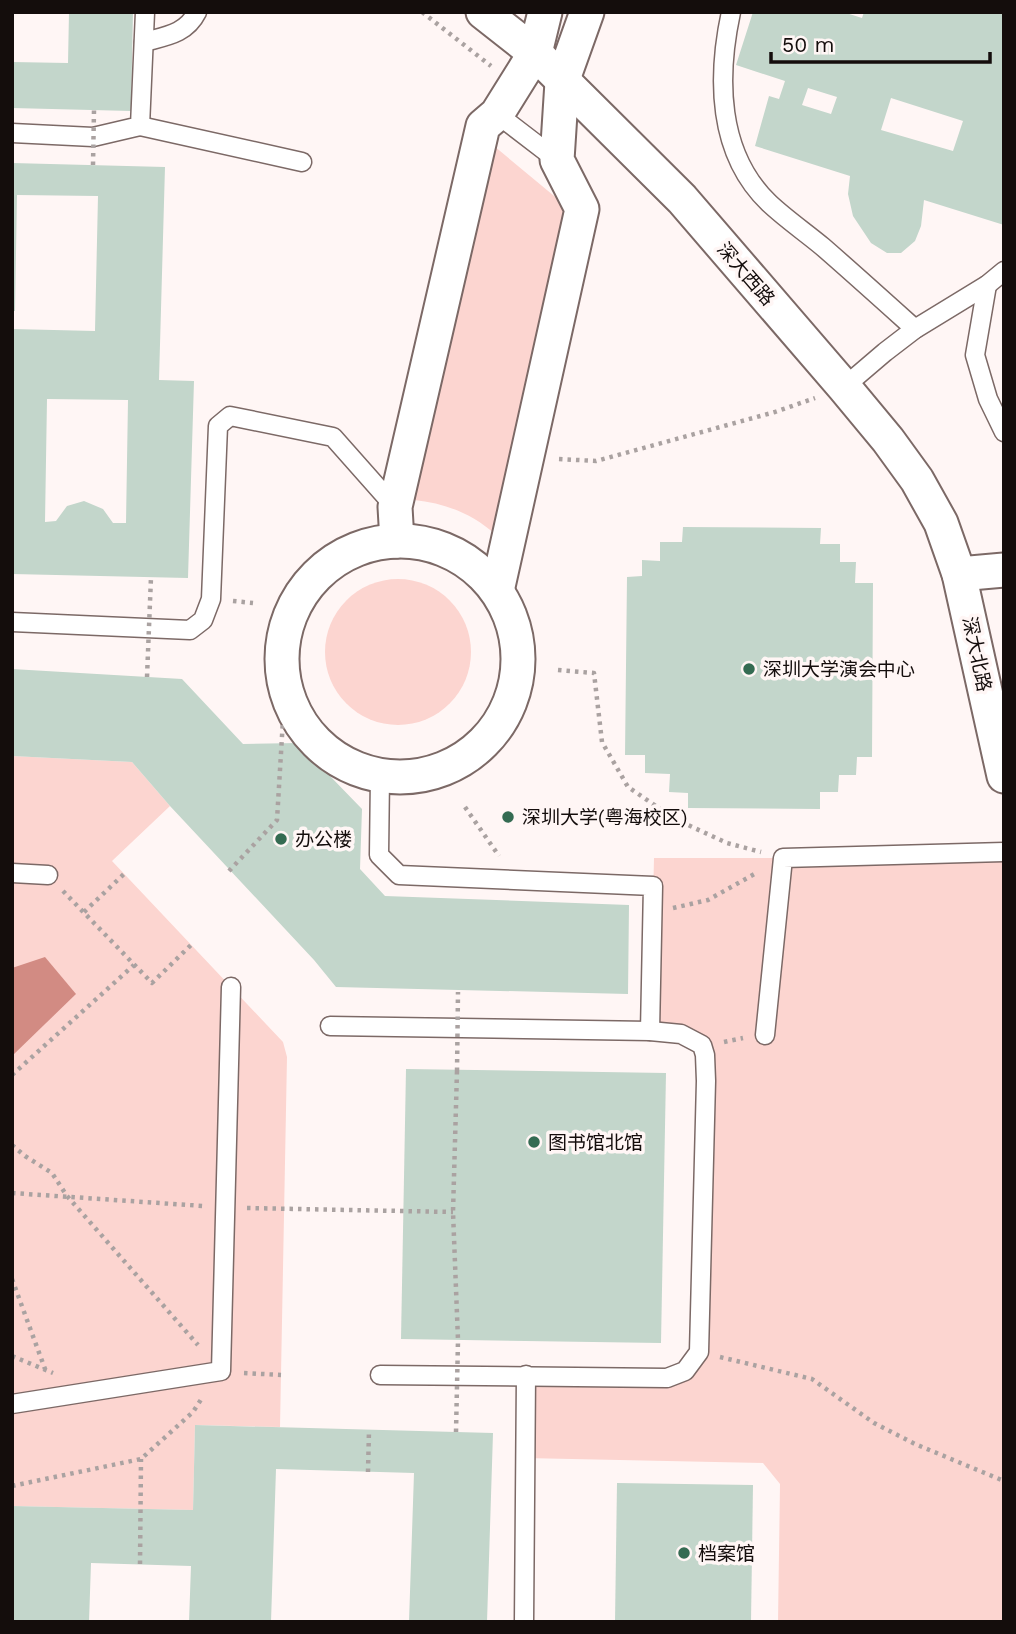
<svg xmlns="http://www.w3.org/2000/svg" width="1016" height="1634" viewBox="0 0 1016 1634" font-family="'Work Sans','Noto Sans SC',sans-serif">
  <rect width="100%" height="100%" fill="#fff6f5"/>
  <g fill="#fcd5d0">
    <path d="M494,146l71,59 -69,330c-23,-21 -51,-32 -82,-35z"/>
    <circle cx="398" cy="652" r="73"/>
    <path d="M12,756l120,6 38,44 -58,55 171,181 4,15 -7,370 -85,-2 -2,85 -181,-4z"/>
    <path d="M1004,852v770h-226l2,-138 -17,-21 -239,-5 2,-83 141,3 32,-26 3,-307 -52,-14 4,-173h129z"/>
  </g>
  <path fill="#d28b83" d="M45,957l31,37 -64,62v-88z"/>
  <g fill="#c3d6cb" fill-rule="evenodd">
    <path d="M69,12h64l-2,99 -119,-3v-46l56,1z"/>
    <path d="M753,12h90l19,6 2,-6h140v213l-80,-25 -3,26 -6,15 -14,12h-14l-16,-10 -18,-27 -5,-22 2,-18 -95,-30 14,-50 10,3 6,-18 -49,-16zM808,88l29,9 -6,17 -29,-9zM891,98l72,23 -10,30 -72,-21z"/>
    <path d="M12,163l153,4 -6,213 35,1 -6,197 -176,-4v-245l83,2 3,-135 -81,-1 -2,116h-3zM47,399l81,1 -2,123h-13l-10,-14 -19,-8 -17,5 -11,15 -11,1z"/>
    <path d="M683,527l138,1 -1,16h20v18h16l-1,21h18l-1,174h-15l-1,18h-17l-1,17h-18v17l-132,-1v-15l-19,-1 1,-18 -25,-1v-18h-20l2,-178 15,-1v-16l18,1v-19h22z"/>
    <path d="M12,669l170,10 61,65 55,-1 64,66 -2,60 25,27 244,9 -1,89 -292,-7 -22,-27 -144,-154 -38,-44 -120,-6z"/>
    <path d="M406,1069l260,4 -5,270 -260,-4z"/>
    <path d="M195,1425l298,8 -6,189h-78l5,-149 -138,-4 -5,153h-82l2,-56 -100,-3 -2,59h-77v-116l181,4z"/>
    <path d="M617,1483l136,2 -2,137h-136z"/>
  </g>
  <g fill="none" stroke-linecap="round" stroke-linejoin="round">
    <defs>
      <g id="lane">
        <path d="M731,12c-14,65 -14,141 38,191 17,16 36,29 54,44 31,27 62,55 92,82"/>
        <path d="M144,42c22,-6 42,-8 53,-30"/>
        <path d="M497,114l60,46"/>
        <path d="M140,126l162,36"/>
        <path d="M12,133l81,4 47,-11 5,-114"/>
        <path d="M987,285l-12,70 13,44 16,33"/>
        <path d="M844,387l41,-35 30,-23 72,-44 17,-14"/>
        <path d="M12,622l178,8 13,-10 8,-21 7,-173 12,-10 103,21 62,70"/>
        <path d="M380,776l-1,79 20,20 254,11 -3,145"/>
        <path d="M12,873l36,2"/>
        <path d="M330,1026l320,5 31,3 21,11 3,10 1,26 -7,271 -14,19 -18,7 -287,-3"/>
        <path d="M765,1035l18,-177 221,-6"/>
        <path d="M12,1404l209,-33 10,-384"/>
        <path d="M524,1622l2,-247"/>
      </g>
      <g id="street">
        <path d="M483,12l52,41 147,146 162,188 44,53 29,40 24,43 18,51 45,202"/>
        <path d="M397,541l-2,-34 88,-381 14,-12 38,-61 10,-41"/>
        <circle cx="400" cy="659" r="118"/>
        <path d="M959,574l45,-4"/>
        <path d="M497,591l85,-382 -25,-49 5,-78 25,-70"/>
      </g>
    </defs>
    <use href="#lane" stroke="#7c6966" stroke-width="21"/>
    <use href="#street" stroke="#7c6966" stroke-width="37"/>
    <g stroke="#aaa2a1" stroke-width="4.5" stroke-dasharray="3.5 5" stroke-linecap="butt">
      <path d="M422,12l69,54"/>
      <path d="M559,459l37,2 179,-49 40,-14"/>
      <path d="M233,601l20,2"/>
      <path d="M558,670l36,3 8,69 26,45 47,32 52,24 34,9"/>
      <path d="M465,807l34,49"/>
      <path d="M229,871l48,-51 8,-134"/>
      <path d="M63,891l89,92 39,-38"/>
      <path d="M673,908l35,-8 50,-28"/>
      <path d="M84,912l40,-38"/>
      <path d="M724,1042l19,-4"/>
      <path d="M457,1071l-4,141 5,128"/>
      <path d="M12,1075l122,-110"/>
      <path d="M12,1145l13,11 27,17 15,23 131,149"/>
      <path d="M12,1193l191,13"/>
      <path d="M247,1208l206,4"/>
      <path d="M12,1279l33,90"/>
      <path d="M12,1356l41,17"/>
      <path d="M720,1357l92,22 62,44 41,21 89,37"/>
      <path d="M244,1373l37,2"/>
      <path d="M368,1472l1,-42"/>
      <path d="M12,1486l129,-27 52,-47 9,-14"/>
      <path d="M140,1564l1,-105"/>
    </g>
    <use href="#lane" stroke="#fff" stroke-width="18"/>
    <use href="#street" stroke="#fff" stroke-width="33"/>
    <g stroke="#aaa2a1" stroke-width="4.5" stroke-dasharray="3.5 5" stroke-linecap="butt">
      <path d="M93,165l1,-55"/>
      <path d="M147,677l4,-100"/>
      <path d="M457,1071l1,-79"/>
      <path d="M456,1432l2,-92"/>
    </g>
  </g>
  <g fill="#346b52" stroke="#fff6f5" stroke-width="2.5">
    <circle cx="749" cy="669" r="7"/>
    <circle cx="508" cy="817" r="7"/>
    <circle cx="281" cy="839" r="7"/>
    <circle cx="534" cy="1142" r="7"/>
    <circle cx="684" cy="1553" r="7"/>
  </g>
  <g text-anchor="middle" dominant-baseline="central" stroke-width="7" stroke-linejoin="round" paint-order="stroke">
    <g font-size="19" fill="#140d0c" stroke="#fff6f5">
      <text transform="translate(746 274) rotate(49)">深大西路</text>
      <text transform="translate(977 654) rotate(78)">深大北路</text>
    </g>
    <g font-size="19" fill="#140d0c" stroke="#fff6f5" text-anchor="start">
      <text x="763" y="669">深圳大学演会中心</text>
      <text x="522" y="817">深圳大学(粤海校区)</text>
      <text x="295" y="839">办公楼</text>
      <text x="548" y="1142">图书馆北馆</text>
      <text x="698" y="1553">档案馆</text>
    </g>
  </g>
  <rect width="1016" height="1634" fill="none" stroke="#140d0c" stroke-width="28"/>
  <path d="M771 52v10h219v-10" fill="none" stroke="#140d0c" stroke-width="3.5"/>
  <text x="782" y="52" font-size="21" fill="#140d0c" stroke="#fff6f5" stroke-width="5" paint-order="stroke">50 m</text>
</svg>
